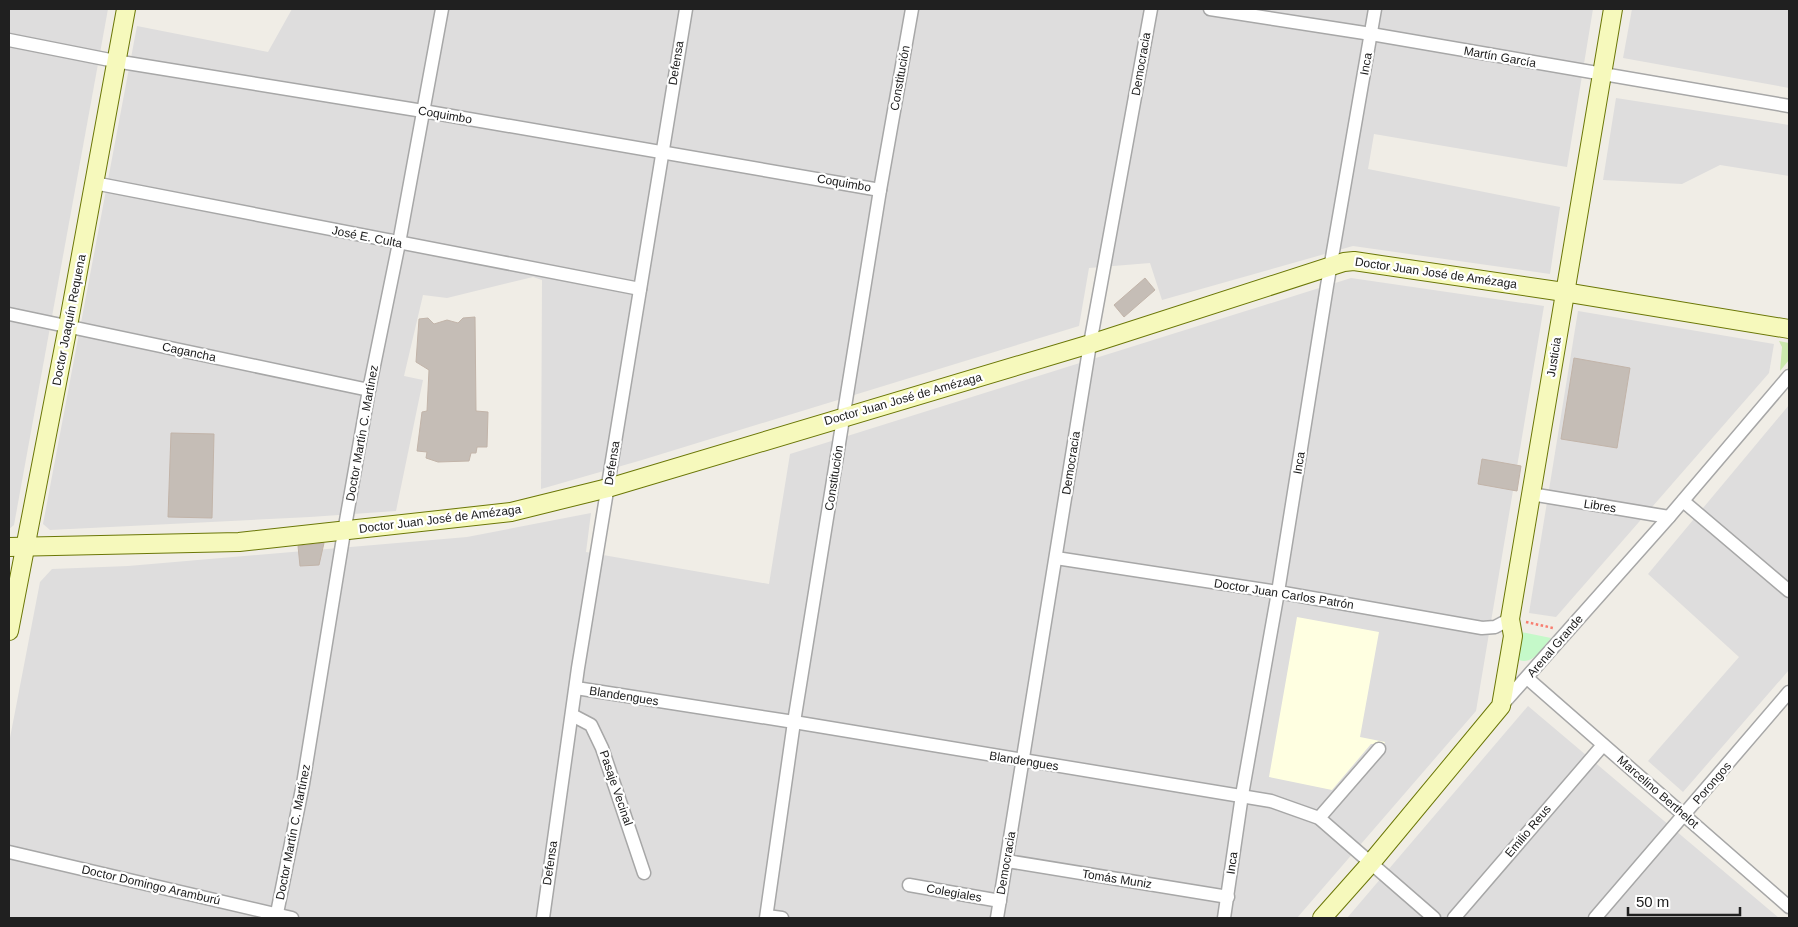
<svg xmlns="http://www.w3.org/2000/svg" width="1798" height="927" viewBox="0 0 1798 927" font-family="Arial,sans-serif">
  <rect width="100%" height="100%" fill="#f0ede6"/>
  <g fill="#dedddd">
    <path d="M9,9h99l-94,516 -5,4z"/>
    <path d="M292,9h1301l-26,158 -193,-33 -6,35 192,38 -10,67 -197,-28 -191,54 -12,-37 -61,5 -10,58 -437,134 -101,29 1,-209 -9,-3 -86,21 -24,-3 -19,81 19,4 -27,131 -86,6 -260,13 -7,-6 94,-498 131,26z"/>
    <path d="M1632,9h157v79l-166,-30z"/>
    <path d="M1616,98l173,27v51l-69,-11 -38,19 -79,-4z"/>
    <path d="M1351,278l193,28 -68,405 -179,207h-1288v-175l31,-161 12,-13 76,-3 339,-29 124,-24 -5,39 183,32 21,-130z"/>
    <path d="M1578,311l196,33 -5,29 -213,244 -27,-4z"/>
    <path d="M1789,405v265l-106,122 -35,-31 91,-104 -91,-83z"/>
    <path d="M1528,706l251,212h-432z"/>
  </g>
  <path fill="#ffffe1" d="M1297,617l82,15 -19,105 25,5 -1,2h-13l-39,46 -63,-13z"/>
  <path fill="#cbe9ad" d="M1779,341l10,2v17l-9,11 2,-24z"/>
  <path fill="#c5f9c9" d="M1521,632l30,6c-9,10 -17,27 -32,22l-3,-6z"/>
  <g fill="#c5bdb6" stroke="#c2b4a9">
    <path d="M1145,278l10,12 -31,27 -10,-12z"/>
    <path d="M475,317l1,94 12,1 -1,35h-10l-1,6h-5l-2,8 -31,1 -12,-4 1,-6 -10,-1 5,-39 5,-1 2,-41 -13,-8 3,-43 9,-1 6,6 13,-4 11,3 5,-5z"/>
    <path d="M1574,358l56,10 -13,80 -56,-9z"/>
    <path d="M171,433l43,1 -2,84 -44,-1z"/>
    <path d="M1482,459l39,7 -4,25 -39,-7z"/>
    <path d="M324,543l-5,22 -19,1 -2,-20z"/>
  </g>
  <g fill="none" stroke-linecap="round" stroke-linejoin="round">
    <defs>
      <g id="street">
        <path d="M1210,9l161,25 418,72"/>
        <path d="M9,40l106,21 308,50 457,79"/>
        <path d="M94,183l546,106"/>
        <path d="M9,314l360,76"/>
        <path d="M1531,494l138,23"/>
        <path d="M1683,501l106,90"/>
        <path d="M1056,558l222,34 204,36 13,-1 15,-8"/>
        <path d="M1527,678l262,229"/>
        <path d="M576,688l218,34 477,79 48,17 115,100"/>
        <path d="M1501,706l168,-189 120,-141"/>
        <path d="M572,715l19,10 11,23 42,125"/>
        <path d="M1319,818l60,-69"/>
        <path d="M9,852l283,66"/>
        <path d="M1007,861l221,36"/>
        <path d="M909,885l91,16"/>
        <path d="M767,916l15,2"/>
        <path d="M276,918l27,-134 41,-252 25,-142 30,-147 43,-234"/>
        <path d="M543,918l35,-250 108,-659"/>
        <path d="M766,918l28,-196 86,-532 32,-181"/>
        <path d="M997,918l93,-574 61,-335"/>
        <path d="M1224,918l18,-123 36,-203 49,-306 48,-277"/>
        <path d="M1454,918l149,-173"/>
        <path d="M1595,918l194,-226"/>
      </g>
      <g id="secondary">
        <path d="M9,547l230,-5 272,-30 97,-24 482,-144 254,-82 10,-1 210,31 225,37"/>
        <path d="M9,631l59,-305 58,-317"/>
        <path d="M1322,918l48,-54 131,-158 12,-70 -3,-17 103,-610"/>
      </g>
    </defs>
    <use href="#street" stroke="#a7a7a7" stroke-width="15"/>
    <use href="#secondary" stroke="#6b7707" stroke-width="20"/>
    <path stroke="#f87e70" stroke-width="2.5" stroke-dasharray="2.5 2.5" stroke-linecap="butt" d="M1526,622l27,6"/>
    <use href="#street" stroke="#fff" stroke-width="12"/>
    <use href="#secondary" stroke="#f6f9bc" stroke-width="18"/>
  </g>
  <g text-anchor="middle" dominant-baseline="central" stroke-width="4.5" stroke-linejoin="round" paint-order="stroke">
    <g font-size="12" fill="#202020" stroke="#fff">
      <text transform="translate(1500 57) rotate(10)">Martín García</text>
      <text transform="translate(676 63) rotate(-81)">Defensa</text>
      <text transform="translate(1141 64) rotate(-80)">Democracia</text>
      <text transform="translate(1366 64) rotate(-80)">Inca</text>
      <text transform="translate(900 78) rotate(-80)">Constitución</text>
      <text transform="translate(445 115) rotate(10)">Coquimbo</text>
      <text transform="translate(844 183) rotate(10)">Coquimbo</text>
      <text transform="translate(367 237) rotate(11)">José E. Culta</text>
      <text transform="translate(1436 273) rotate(8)">Doctor Juan José de Amézaga</text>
      <text transform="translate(69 320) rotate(-79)">Doctor Joaquín Requena</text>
      <text transform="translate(189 352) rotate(12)">Cagancha</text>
      <text transform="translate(1554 357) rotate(-81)">Justicia</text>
      <text transform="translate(903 399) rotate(-16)">Doctor Juan José de Amézaga</text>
      <text transform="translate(362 433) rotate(-80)">Doctor Martín C. Martínez</text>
      <text transform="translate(612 463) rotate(-81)">Defensa</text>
      <text transform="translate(1071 463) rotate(-81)">Democracia</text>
      <text transform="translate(1299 463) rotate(-81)">Inca</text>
      <text transform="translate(834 478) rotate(-81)">Constitución</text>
      <text transform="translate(1600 506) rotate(9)">Libres</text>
      <text transform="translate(440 519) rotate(-7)">Doctor Juan José de Amézaga</text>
      <text transform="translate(1284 594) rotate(9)">Doctor Juan Carlos Patrón</text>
      <text transform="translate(1555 646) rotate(-49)">Arenal Grande</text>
      <text transform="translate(624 696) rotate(9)">Blandengues</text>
      <text transform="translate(1024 761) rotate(9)">Blandengues</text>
      <text transform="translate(1712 783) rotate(-49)">Porongos</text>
      <text transform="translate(616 788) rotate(71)">Pasaje Vecinal</text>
      <text transform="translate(1658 792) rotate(41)">Marcelino Berthelot</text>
      <text transform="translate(1528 831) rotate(-50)">Emilio Reus</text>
      <text transform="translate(293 832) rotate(-79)">Doctor Martín C. Martínez</text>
      <text transform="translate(550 863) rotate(-82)">Defensa</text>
      <text transform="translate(1006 863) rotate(-80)">Democracia</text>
      <text transform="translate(1232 863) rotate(-82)">Inca</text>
      <text transform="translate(1117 879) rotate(9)">Tomás Muniz</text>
      <text transform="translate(151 885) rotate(13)">Doctor Domingo Aramburú</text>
      <text transform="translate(954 893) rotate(10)">Colegiales</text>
    </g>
  </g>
  <rect width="1798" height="927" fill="none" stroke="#202020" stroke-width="20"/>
  <path d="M1628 907v8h112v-8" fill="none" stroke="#202020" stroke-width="2.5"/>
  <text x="1636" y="907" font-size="15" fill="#202020" stroke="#ffffff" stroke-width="4" paint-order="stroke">50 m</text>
</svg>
